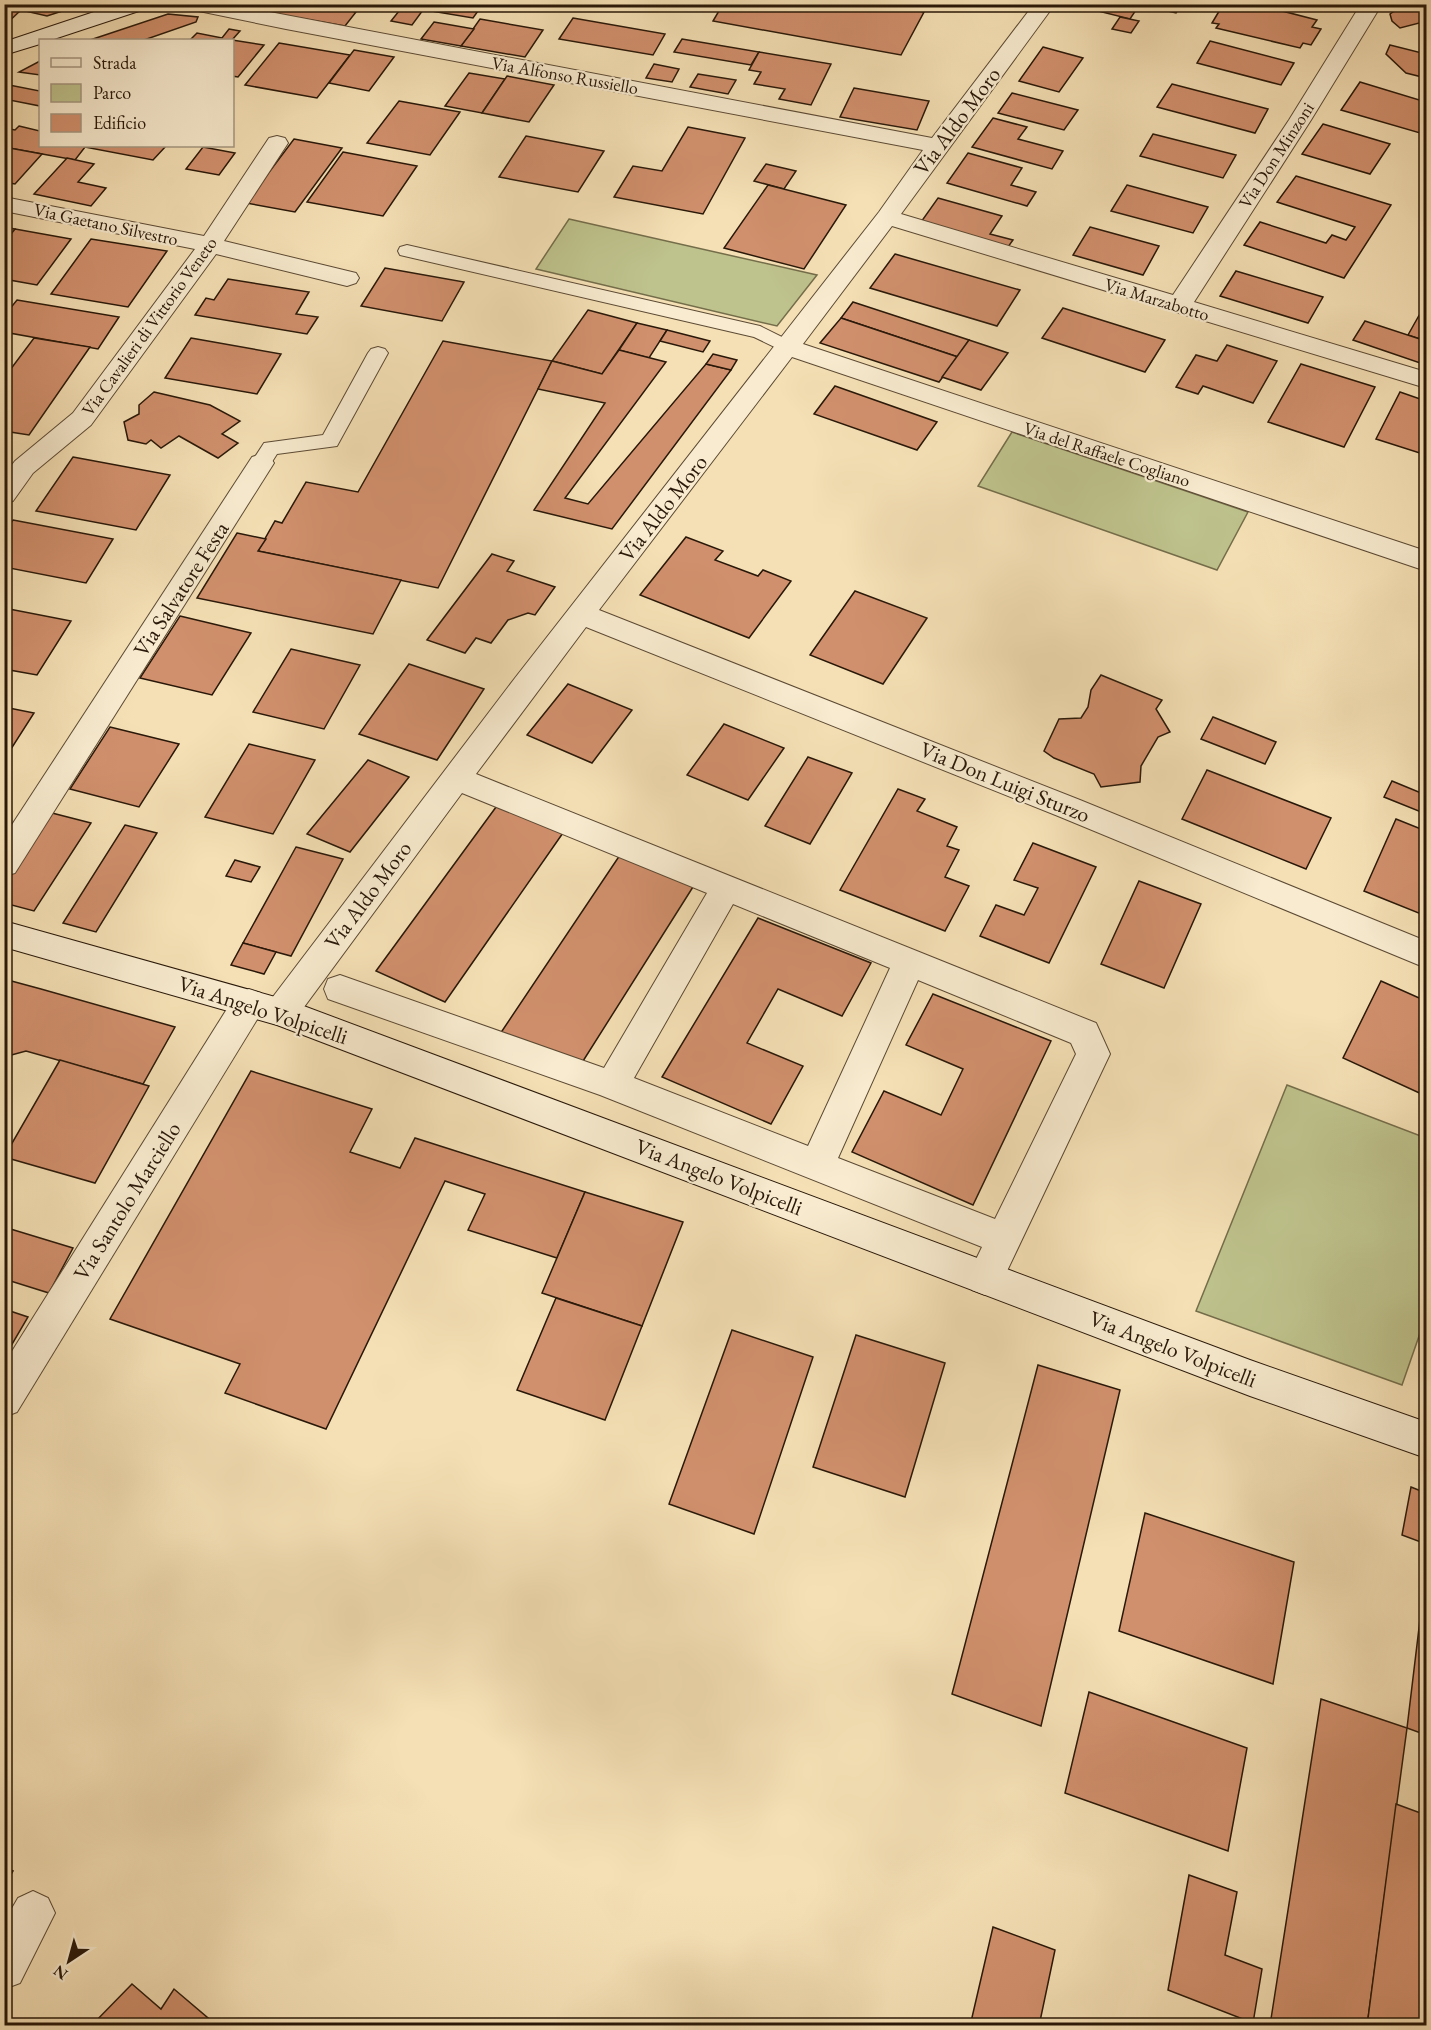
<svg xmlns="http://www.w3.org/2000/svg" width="1431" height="2030" viewBox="0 0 1431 2030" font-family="'EB Garamond',serif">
  <rect width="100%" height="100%" fill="#f5e0b5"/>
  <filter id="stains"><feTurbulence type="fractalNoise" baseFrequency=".00333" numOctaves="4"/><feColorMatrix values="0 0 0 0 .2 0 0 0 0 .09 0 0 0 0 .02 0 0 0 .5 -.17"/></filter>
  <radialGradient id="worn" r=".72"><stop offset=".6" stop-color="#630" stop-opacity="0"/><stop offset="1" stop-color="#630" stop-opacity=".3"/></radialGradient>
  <g fill="#bec28c" stroke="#746d4a" stroke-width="1.5">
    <path d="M569,219l248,56 -40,51 -241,-57z"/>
    <path d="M1012,432l236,80 -31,58 -239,-84z"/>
    <path d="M1287,1085l139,53v178l-24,69 -206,-74z"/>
  </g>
  <g fill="#d1906d" stroke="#291809" stroke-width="1.5">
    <path d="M4,4h80l-37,12 -26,-6 -17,16z"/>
    <path d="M250,4h69l37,8 -11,14 -99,-17z"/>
    <path d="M409,4h74l-10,14 -66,-11z"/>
    <path d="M723,4h156l45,8 -23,43 -188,-34z"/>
    <path d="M1079,4h61l-10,15 -52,-13z"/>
    <path d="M1151,4h27l3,1 -5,8 -26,-6z"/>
    <path d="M1231,4h24l62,16 -5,7 9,2 -10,16 -8,-2 -3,5 -84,-20 3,-4 -7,-1 9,-15 6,2z"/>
    <path d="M1400,4l26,2v24l-7,-7 -19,5 -8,-7 -2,-7 12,-8z"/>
    <path d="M403,6l20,4 -11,15 -21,-4z"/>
    <path d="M168,14l30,3 -2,5 -52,18h-54z"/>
    <path d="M1120,17l19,4 -8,12 -19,-4z"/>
    <path d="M573,18l92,16 -12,21 -94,-16z"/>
    <path d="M480,19l63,11 -18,27 -64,-11z"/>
    <path d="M434,22l40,7 -13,17 -40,-7z"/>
    <path d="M229,29l11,2 -8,9 32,5 -26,32 -6,-1v-36h-42l7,-7 25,5z"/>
    <path d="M682,39l77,13 -8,13 -77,-13z"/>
    <path d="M1210,41l84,22 -13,22 -84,-22z"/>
    <path d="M279,43l71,12 -33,43 -72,-13z"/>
    <path d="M1390,45l36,9v24l-20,-5 -20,-19z"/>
    <path d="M1043,47l40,11 -24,34 -40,-11z"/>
    <path d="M354,50l40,7 -25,34 -40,-8z"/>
    <path d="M759,52l72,12 -20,41 -32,-6 6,-10 -31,-5 7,-12 -12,-2z"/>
    <path d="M40,61v14l-21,-3z"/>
    <path d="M654,64l25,5 -7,13 -26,-4z"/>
    <path d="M469,73l36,6 -23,34 -37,-7z"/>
    <path d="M698,74l38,6 -8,14 -38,-7z"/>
    <path d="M507,76l47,9 -25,37 -47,-9z"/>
    <path d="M1360,82l66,20v28l-3,-1 -3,4 -79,-23z"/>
    <path d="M4,84l36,7v15l-36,-7z"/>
    <path d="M1172,84l96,25 -13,24 -98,-26z"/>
    <path d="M854,88l75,13 -12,29 -77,-13z"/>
    <path d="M1012,93l66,17 -14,20 -66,-17z"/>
    <path d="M399,101l61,11 -30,43 -63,-12z"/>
    <path d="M993,118l34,9 -9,12 45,12 -11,18 -80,-22z"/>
    <path d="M1323,124l67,20 -20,30 -68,-20z"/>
    <path d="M19,126l21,5v15h126l-13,14 -68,-13 -10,13 -71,-13v-19l11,2z"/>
    <path d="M688,127l57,11 -42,76 -89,-17 19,-31 29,5z"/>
    <path d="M1153,134l83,21 -13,23 -83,-22z"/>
    <path d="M526,136l78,15 -26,41 -79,-15z"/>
    <path d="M294,139l48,9 -47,64 -49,-9z"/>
    <path d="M4,147l38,7 -27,30 -11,-2z"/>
    <path d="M203,147l32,6 -16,22 -33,-6z"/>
    <path d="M343,152l74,14 -34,50 -76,-14z"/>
    <path d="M968,153l54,15 -11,17 25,7 -9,14 -80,-23z"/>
    <path d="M67,158l27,6 -16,18 28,6 -15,18 -57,-12z"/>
    <path d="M766,164l30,7 -12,18 -30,-8z"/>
    <path d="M1296,176l95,29 -47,73 -100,-33 16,-23 66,21 6,-8 14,5 9,-13 -78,-25z"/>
    <path d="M768,185l78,20 -42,64 -80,-21z"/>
    <path d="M1127,185l81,22 -15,26 -82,-22z"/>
    <path d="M938,198l64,18 -12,18 23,6 -5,7 -87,-25z"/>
    <path d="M4,227l11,2 -11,14z"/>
    <path d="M1090,227l69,19 -16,29 -70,-20z"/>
    <path d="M15,229l56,10 -34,46 -33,-6v-36z"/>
    <path d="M91,239l76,12 -39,56 -77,-13z"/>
    <path d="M895,254l125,36 -23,36 -127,-38z"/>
    <path d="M385,268l79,14 -22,39 -81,-15z"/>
    <path d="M1236,271l87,26 -15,26 -88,-27z"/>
    <path d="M228,279l81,13 -13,22 22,3 -11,17 -112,-19 11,-17 8,2z"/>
    <path d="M17,300l102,17 -21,32 -94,-17v-16z"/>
    <path d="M853,302l116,38 -11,17 -117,-39z"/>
    <path d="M1426,303v38l-18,-6z"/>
    <path d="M1063,308l102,32 -20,32 -103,-34z"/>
    <path d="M588,310l49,13 -35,51 -50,-13z"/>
    <path d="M841,318l117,39 -19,25 -119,-39z"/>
    <path d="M1365,321l61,20v24l-73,-25z"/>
    <path d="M637,323l30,7 -18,28 -30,-8z"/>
    <path d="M667,330l43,11 -7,11 -43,-11z"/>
    <path d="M34,338l56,9 -61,88 -25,-4v-53z"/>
    <path d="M191,338l90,16 -24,40 -92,-16z"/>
    <path d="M969,340l39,13 -27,37 -39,-13z"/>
    <path d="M443,341l109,20 -114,227 -180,-37 17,-30 7,2 24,-41 52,10z"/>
    <path d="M1227,345l50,16 -24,42 -50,-17 -5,8 -22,-7 20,-32 21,6z"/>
    <path d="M619,350l47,12 -101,136 23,6 118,-140 25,6 -119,159 -78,-19 71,-107 -67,-14 14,-28 50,13z"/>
    <path d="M713,354l24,6 -6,10 -25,-6z"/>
    <path d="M1301,364l74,23 -31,60 -76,-25z"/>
    <path d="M835,386l102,36 -20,28 -103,-36z"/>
    <path d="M154,392l56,13 30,16 -18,13 16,9 -20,15 -39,-22 -18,12 -10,-8 -5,4 -18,-4 -4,-18 15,-8v-9z"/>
    <path d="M1400,392l26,9v54l-50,-16z"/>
    <path d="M73,457l97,18 -34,55 -100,-19z"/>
    <path d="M13,520l100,19 -27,44 -82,-16v-34z"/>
    <path d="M237,533l29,6 -8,12 143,29 -28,54 -176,-36z"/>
    <path d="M686,537l37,14 -8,9 43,16 5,-6 28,11 -42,57 -109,-43z"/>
    <path d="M492,554l22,7 -7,10 48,16 -20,28 -7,-2 -20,7 -17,23 -15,-5 -11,15 -38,-13z"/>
    <path d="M855,591l72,27 -44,66 -73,-29z"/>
    <path d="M4,608l67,13 -34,54 -33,-6z"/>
    <path d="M180,616l71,17 -39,62 -72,-17z"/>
    <path d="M291,649l69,16 -36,64 -71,-17z"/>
    <path d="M409,664l75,25 -47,71 -78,-26z"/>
    <path d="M1101,675l61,25 -6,9 14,23 -12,5 -17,29 -1,16 -39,5 -7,-13 -40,-16 -10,-7 15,-32 22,-1 7,-11 3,-17z"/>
    <path d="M568,684l64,26 -40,53 -65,-28z"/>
    <path d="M4,707l30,6 -30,47z"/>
    <path d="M1213,717l63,25 -11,22 -64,-25z"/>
    <path d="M724,724l60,24 -36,52 -61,-25z"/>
    <path d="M110,727l69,17 -40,63 -69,-18z"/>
    <path d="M249,744l66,16 -42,74 -68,-17z"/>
    <path d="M808,757l44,16 -42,71 -45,-18z"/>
    <path d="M368,760l41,17 -59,75 -43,-18z"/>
    <path d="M1207,770l124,48 -25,51 -124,-50z"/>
    <path d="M1392,781l34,14v19l-42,-17z"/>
    <path d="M898,789l27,10 -8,12 40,16 -10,19 12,4 -14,27 24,9 -24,45 -105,-41z"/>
    <path d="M499,803l66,27 -120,172 -69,-31z"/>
    <path d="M52,813l39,10 -57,88 -30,-8v-17z"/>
    <path d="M1396,819l30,12v85l-62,-25z"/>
    <path d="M125,825l32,8 -61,99 -33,-9z"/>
    <path d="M1033,843l63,24 -47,96 -69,-27 16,-31 28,10 14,-27 -24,-8z"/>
    <path d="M296,847l47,12 -52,97 -48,-13z"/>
    <path d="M624,849l74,30 -120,190 -78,-35z"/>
    <path d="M235,860l25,7 -9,15 -25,-6z"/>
    <path d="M1139,881l62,23 -37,84 -63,-24z"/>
    <path d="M758,918l113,45 -29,53 -64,-27 -31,54 56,23 -32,58 -109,-47z"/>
    <path d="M243,943l33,9 -12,22 -33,-9z"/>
    <path d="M4,979l37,10 134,38 -32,57 -117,-33 -22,6z"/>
    <path d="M1381,981l45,20v95l-83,-38z"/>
    <path d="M933,994l118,47 -78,164 -121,-53 32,-61 57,24 22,-46 -57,-24z"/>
    <path d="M60,1060l89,26 -54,97 -91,-26z"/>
    <path d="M251,1071l121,38 -22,43 50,16 15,-30 170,54 -28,66 -89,-28 17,-36 -40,-13 -119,248 -101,-36 15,-29 -130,-45z"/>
    <path d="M585,1192l98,30 -41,104 -100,-33z"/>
    <path d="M4,1227l69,21 -24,45 -45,-14z"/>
    <path d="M556,1298l86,28 -37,94 -88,-30z"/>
    <path d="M4,1309l24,8 -24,41z"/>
    <path d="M732,1330l81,27 -59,177 -85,-30z"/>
    <path d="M856,1335l89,28 -40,134 -92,-30z"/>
    <path d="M1038,1365l82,25 -79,336 -89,-32z"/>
    <path d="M1411,1487l15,6v51l-24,-9z"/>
    <path d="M1145,1513l149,49 -21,122 -154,-53z"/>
    <path d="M1422,1603l4,2v130l-19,-7z"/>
    <path d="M1089,1692l158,56 -19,103 -163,-58z"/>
    <path d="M1321,1699l86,29 -40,298h-80l-16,-7z"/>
    <path d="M1396,1804l30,11v211h-59z"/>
    <path d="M4,1868l9,3 -9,16z"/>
    <path d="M1189,1875l48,17 -12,63 37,14 -9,54 -85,-33z"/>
    <path d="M993,1927l62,23 -16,76h-69z"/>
    <path d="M132,1984l29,25 13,-20 34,29 -5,8h-112z"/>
  </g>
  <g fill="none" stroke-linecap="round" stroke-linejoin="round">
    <defs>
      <g id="lane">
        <path d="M407,245l353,81 34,17 3,4 -3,4 -7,2 -33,-16 -354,-82 -2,-4 2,-4z"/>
        <path d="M378,347l7,2 3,4 -51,93 -60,8 -9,14 -7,2 -7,-2 -3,-5 13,-20 59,-8 45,-82 3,-4z"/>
      </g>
      <g id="street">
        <path d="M184,4h44l704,134 102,-134h21l-154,210 272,81 116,-175 72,-116h21l-71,116 -117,182 232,70v16l-534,-162 -89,118 623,207v20l-634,-214 -193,253 481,190 346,141v27l-368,-152 -472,-189 -110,147 620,249 14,31 -112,236 -13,5 -13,-5 -5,-12 15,-31 -382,-152 -272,-96 -4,-10 4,-10 12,-4 264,93 103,-175 -245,-100 -169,229 -12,4 -12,-4 -4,-10 4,-10 246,-324 364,-466 44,-62 -637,-121 -92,-19 -7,-2zM733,904l157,64 -82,178 -174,-68zM918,980l153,63 5,11 -81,165 -157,-61z"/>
        <path d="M277,136l8,2 3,5 -64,98 132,32 3,5 -3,5 -9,3 -131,-32 -125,171 -58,48 -20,28 -9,3v-29l11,-14 58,-48 122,-164 -191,-38v-14l200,39 65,-98z"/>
        <path d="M261,454l9,3 4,6 -259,410 -11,3v-39l248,-380z"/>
        <path d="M249,989l12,4 4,10 -4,10 -244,399 -13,5v-53l233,-371z"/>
        <path d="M33,1891l15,7 7,15 -35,70 -16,6v-67l14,-24z"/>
      </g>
      <g id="secondary">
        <path d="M118,4h33l-3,4 -97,32h-11v4l-36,11v-13z"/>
        <path d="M4,921l289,81 957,358 176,62v36l-176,-62 -973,-371 -273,-78z"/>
      </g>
    </defs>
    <use href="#lane" stroke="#5c4a34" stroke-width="2"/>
    <use href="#street" stroke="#5c4a34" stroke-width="2"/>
    <use href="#secondary" stroke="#291809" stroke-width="2"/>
    <use href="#lane" fill="#f8ebcf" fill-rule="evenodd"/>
    <use href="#street" fill="#f8ebcf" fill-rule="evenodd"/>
    <use href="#secondary" fill="#f8ebcf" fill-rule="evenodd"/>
  </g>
  <g text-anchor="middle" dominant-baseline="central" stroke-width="4.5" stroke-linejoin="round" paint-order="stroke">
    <g font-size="18" fill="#291809" stroke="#f8ebcf">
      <text transform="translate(565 75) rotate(10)">Via Alfonso Russiello</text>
      <text transform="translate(1276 155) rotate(-57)">Via Don Minzoni</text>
      <text transform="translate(106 224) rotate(12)">Via Gaetano Silvestro</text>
      <text transform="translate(1157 299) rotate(17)">Via Marzabotto</text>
      <text transform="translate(149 326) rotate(-54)">Via Cavalieri di Vittorio Veneto</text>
      <text transform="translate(1107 454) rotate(18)">Via del Raffaele Cogliano</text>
    </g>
    <g font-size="22" fill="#291809" stroke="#f8ebcf">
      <text transform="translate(957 121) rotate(-53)">Via Aldo Moro</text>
      <text transform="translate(663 508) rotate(-52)">Via Aldo Moro</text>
      <text transform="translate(181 589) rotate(-57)">Via Salvatore Festa</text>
      <text transform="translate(1005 782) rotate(22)">Via Don Luigi Sturzo</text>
      <text transform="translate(368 895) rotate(-53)">Via Aldo Moro</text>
      <text transform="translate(263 1010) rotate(18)">Via Angelo Volpicelli</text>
      <text transform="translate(719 1177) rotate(21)">Via Angelo Volpicelli</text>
      <text transform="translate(127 1201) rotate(-58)">Via Santolo Marciello</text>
      <text transform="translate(1173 1349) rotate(21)">Via Angelo Volpicelli</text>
    </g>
  </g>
  <rect width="1431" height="2030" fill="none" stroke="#f5e0b5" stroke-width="24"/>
  <rect x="6" y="6" width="1419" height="2018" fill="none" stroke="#291809" stroke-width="3"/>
  <rect x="12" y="12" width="1407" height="2006" fill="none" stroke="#291809" stroke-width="1.5"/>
  <rect x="39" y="39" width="195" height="108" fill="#f8ebcf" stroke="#a59780" stroke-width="1.5"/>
  <rect x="51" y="58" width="30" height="9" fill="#f8ebcf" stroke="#a59780" stroke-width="1.5"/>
  <text x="93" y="69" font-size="18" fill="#291809">Strada</text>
  <rect x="51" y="84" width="30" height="18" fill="#bec28c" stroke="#a59780" stroke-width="1.5"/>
  <text x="93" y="99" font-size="18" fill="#291809">Parco</text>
  <rect x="51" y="114" width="30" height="18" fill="#d1906d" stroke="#a59780" stroke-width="1.5"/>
  <text x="93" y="129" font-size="18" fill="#291809">Edificio</text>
  <g transform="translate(69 1961) rotate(216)" stroke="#f8ebcf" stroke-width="4.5" paint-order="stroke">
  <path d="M0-4.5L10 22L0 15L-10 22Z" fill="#291809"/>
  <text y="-9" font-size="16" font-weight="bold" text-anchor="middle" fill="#291809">N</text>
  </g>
  <rect width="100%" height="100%" filter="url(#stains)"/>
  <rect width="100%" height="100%" fill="url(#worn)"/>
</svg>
